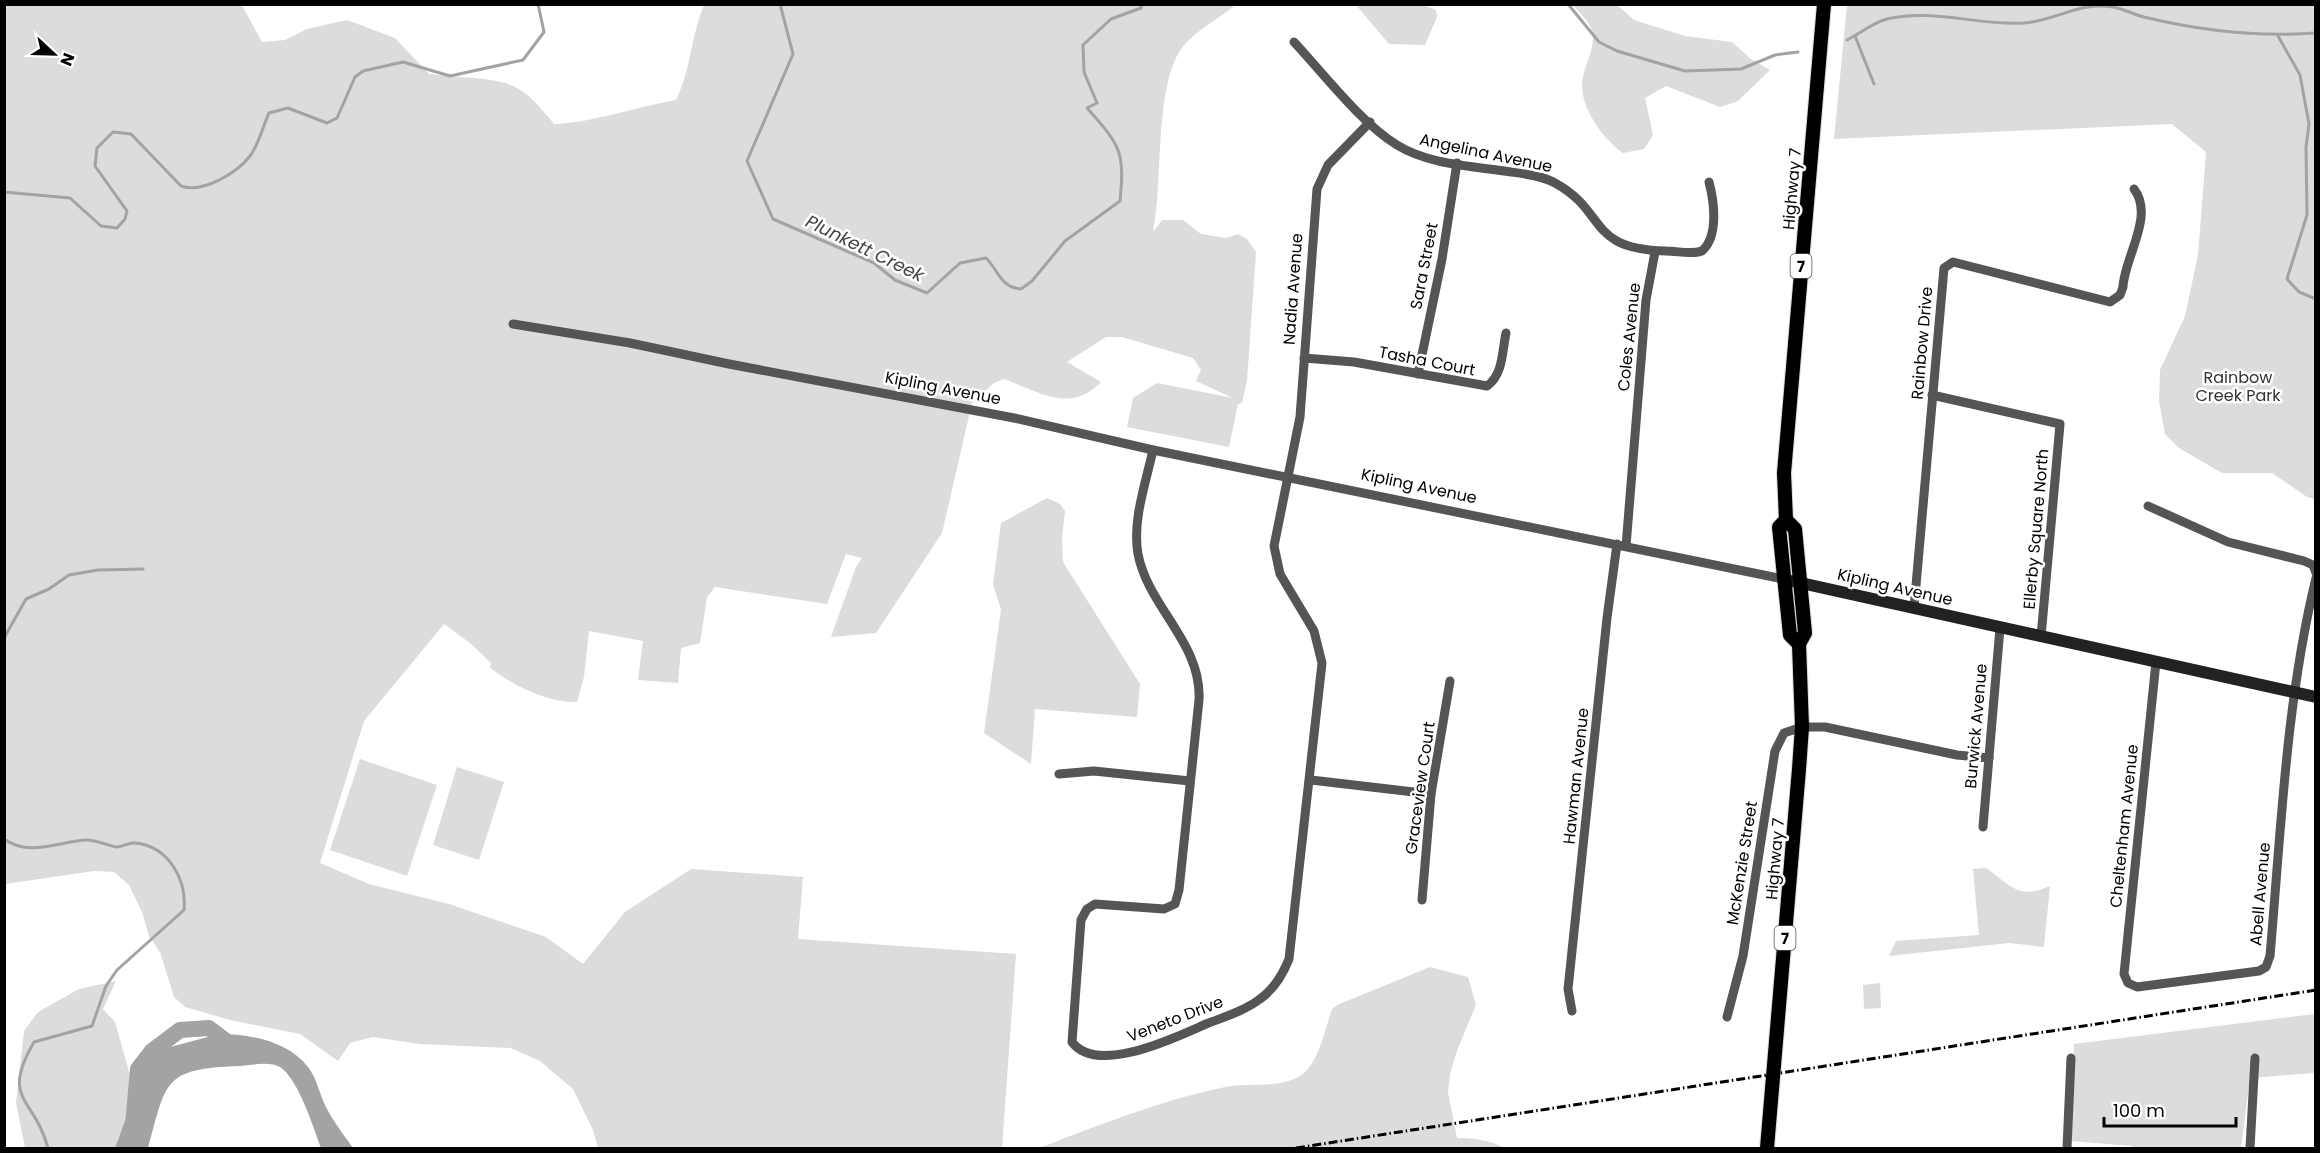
<svg xmlns="http://www.w3.org/2000/svg" width="2320" height="1153" viewBox="0 0 2320 1153" font-family="Poppins,sans-serif">
  <rect width="100%" height="100%" fill="#fff"/>
  <g fill="#dcdcdc">
    <path d="M5,5h237l20,37 23,-2 22,-11 40,-9 48,18 34,36c26,4 66,2 88,14 15,8 27,24 37,36 42,-2 81,-17 122,-24 15,-30 15,-65 28,-95h532c-16,12 -37,24 -51,39 -32,36 -21,138 -32,188l9,-12h21l18,14 25,4 12,-4 9,5 9,13 -9,129 -5,22 -4,1 -9,43 -102,-20 6,-29 24,-15 76,15 -37,-17 5,-11 -8,-12 -71,-21h-16l-39,25 34,20c-31,32 -61,10 -97,-3l-10,4 -22,20 -30,130 -66,100 -45,4 25,-70 6,-9 -16,-4 -19,50 -112,-17 -8,10 -7,46 -19,5 -3,35 -40,-3 5,-39 -54,-10 -5,46 -7,25c-30,1 -64,-17 -87,-34l1,-5 -21,-20 -26,-19 -80,97 -44,142 49,21 80,20 97,33 37,27 42,-52 66,-43 112,8 -5,62 218,15 -14,194h-404l-5,-18 -20,-41 -33,-28 -29,-13 -92,-4 -46,-7 -23,6 -12,18 -38,-27 -70,-14 -45,-13 -11,-10 -14,-45 -11,-16 -7,-24 -13,-27 -15,-13 -20,-1 -89,13z"/>
    <path d="M1356,5h68l12,5 1,7 -12,28 -36,-1z"/>
    <path d="M1573,5h44l17,15 51,16 47,6 19,17 19,11 -32,31 -18,6 -54,-21 -21,12 8,37 -9,14 -21,4c-21,-15 -46,-49 -40,-76 3,-14 13,-32 9,-46 -2,-9 -13,-19 -19,-26z"/>
    <path d="M1847,5h468v494l-8,-2 -35,-24h-50l-43,-25 -14,-14 -6,-33 1,-31 25,-54 13,-61 8,-103 -34,-28 -338,15z"/>
    <path d="M1047,498l13,6 5,7 -3,27 1,24 77,122 -3,33 -102,-8 -4,55 -47,-31 17,-123 -8,-26 8,-61z"/>
    <path d="M360,759l77,26 -30,91 -77,-26z"/>
    <path d="M457,767l47,15 -25,78 -46,-15z"/>
    <path d="M1986,868c26,18 32,32 64,18l-6,61 -35,-4 -120,13 7,-15 83,-6 -6,-66z"/>
    <path d="M1430,967l38,10 8,28 -18,43 -8,26 -2,18 9,46c17,0 33,2 47,10h-465c61,-23 122,-48 186,-61 24,-5 61,3 80,-15 15,-15 20,-43 27,-63l5,-4z"/>
    <path d="M116,981l-13,28 12,13 20,71 -20,55h-90l-9,-45 8,-72 14,-19 41,-23z"/>
    <path d="M1880,983l1,25 -17,1 -1,-24z"/>
    <path d="M2315,1014v59l-65,5 -9,70h-109v-2l-62,-5 4,-97z"/>
  </g>
  <path fill="#a3a3a3" d="M219,1034c30,0 69,7 89,33 9,12 11,25 17,38 7,15 19,30 28,43h-32c-8,-21 -22,-68 -41,-81 -10,-6 -30,-2 -41,-1 -76,3 -72,14 -91,82h-33l20,-55 20,-42z"/>
  <g fill="none" stroke-linecap="round" stroke-linejoin="round">
    <g stroke="#a3a3a3" stroke-width="3">
      <path d="M780,4l13,50 -46,107 26,58 101,44 21,17 32,13 33,-30 26,-5c13,13 14,29 35,31l11,-8 33,-40 55,-40c5,-50 0,-56 -33,-93l10,-5 -13,-31 -1,-27 28,-26 30,-11 1,-4"/>
      <path d="M1568,4l31,38 18,9 68,20 56,-2 34,-14 23,-3"/>
      <path d="M1855,36l19,48"/>
      <path d="M2278,36l22,39 9,49 -3,23 1,68 -20,64 12,13 17,7"/>
      <path d="M1847,40c12,-6 27,-18 40,-21 45,-11 92,7 137,4 31,-2 57,-22 89,-16 12,2 23,9 35,11 55,13 111,19 168,15"/>
      <path d="M4,192l66,6 31,28 16,2 8,-9 2,-8 -32,-45 2,-18 16,-16 18,2 50,52c21,8 56,-13 69,-30 9,-12 13,-30 19,-43l19,-5 39,15 10,-5 18,-41 8,-6 40,-9 47,14 73,-16 21,-28 -6,-28"/>
      <path d="M4,638l22,-39 23,-10 20,-14 29,-5 45,-1"/>
      <path d="M4,839c25,18 54,3 81,1 11,-1 22,6 32,7 6,0 12,-5 18,-4 33,3 52,36 49,67l-67,60 -11,16 -14,40 -58,16c-34,59 0,54 14,106"/>
    </g>
    <path stroke="#a3a3a3" stroke-width="16" d="M131,1148l7,-79 14,-18 28,-21 29,-2 21,16h6"/>
    <defs>
      <g id="primary">
        <path d="M1786,520l-7,7 11,108 9,9"/>
        <path d="M1767,1148l32,-379 3,-42 -3,-83 6,-11 -10,-104 -9,-9 -2,-47 40,-469"/>
      </g>
    </defs>
    <use href="#primary" stroke="#dbdbdb" stroke-width="16"/>
    <g stroke="#555" stroke-width="9">
      <path d="M1294,42c29,31 67,81 103,103 32,20 77,21 114,27 15,2 31,4 44,11 53,29 31,66 111,68 12,0 25,4 36,0 17,-15 12,-50 7,-69"/>
      <path d="M513,324l117,19 99,21 285,54 139,32 630,129"/>
      <path d="M1304,358l50,4 133,24c16,-11 15,-34 19,-53"/>
      <path d="M1418,374l24,-115 15,-96"/>
      <path d="M1932,395l128,29 -19,213"/>
      <path d="M1153,450c-7,32 -21,71 -15,104 10,53 64,89 61,146l-20,190 -4,14 -11,5 -69,-5 -8,5 -6,11 -9,122c25,34 104,-5 134,-18 18,-7 38,-13 54,-25 14,-10 23,-25 29,-40l33,-296 -8,-32 -34,-57 -6,-28 26,-129 17,-228 11,-24 42,-43"/>
      <path d="M2148,506l80,36 76,19 9,4 3,8"/>
      <path d="M1626,546l20,-246 9,-48"/>
      <path d="M1914,608l30,-340 9,-6 157,40 10,-7 3,-8c1,-29 32,-71 11,-98"/>
      <path d="M2156,662l-32,312 4,9 9,4 122,-16 7,-4 4,-11c11,-126 16,-255 46,-378"/>
      <path d="M1059,774l35,-3 96,10"/>
      <path d="M1311,780l120,14"/>
      <path d="M1983,827l17,-199"/>
      <path d="M1422,900l9,-106 19,-113"/>
      <path d="M1572,1011l-4,-22 39,-371 10,-74"/>
      <path d="M1727,1017l16,-61 32,-205 9,-18 18,-6h23l132,28 32,3"/>
      <path d="M2067,1148l4,-90"/>
      <path d="M2250,1148l5,-90"/>
    </g>
    <path stroke="#222" stroke-width="12" d="M1792,581l524,116"/>
    <use href="#primary" stroke="#000" stroke-width="14"/>
    <path stroke="#000" stroke-width="3" stroke-dasharray="9 3 1.5 3" stroke-linecap="butt" d="M1296,1148l1020,-158"/>
  </g>
  <g text-anchor="middle" dominant-baseline="central" stroke-width="5" stroke-linejoin="round" paint-order="stroke">
    <g fill="#fff" stroke="#4c4c4c" stroke-width="1.5">
      <rect x="1790.5" y="254" width="21" height="24" rx="4.5"/>
      <rect x="1774.5" y="926" width="21" height="24" rx="4.5"/>
    </g>
    <g font-size="15" font-weight="bold" fill="#000">
      <text x="1801" y="266">7</text>
      <text x="1785" y="938">7</text>
    </g>
    <g font-size="16" fill="#000" stroke="#fff">
      <text transform="translate(1486 153) rotate(12)">Angelina Avenue</text>
      <text transform="translate(1792 189) rotate(-85)">Highway 7</text>
      <text transform="translate(1424 266) rotate(-79)">Sara Street</text>
      <text transform="translate(1293 289) rotate(-86)">Nadia Avenue</text>
      <text transform="translate(1629 337) rotate(-84)">Coles Avenue</text>
      <text transform="translate(1922 343) rotate(-85)">Rainbow Drive</text>
      <text transform="translate(1427 361) rotate(11)">Tasha Court</text>
      <text transform="translate(943 388) rotate(11)">Kipling Avenue</text>
      <text transform="translate(1419 486) rotate(12)">Kipling Avenue</text>
      <text transform="translate(2036 529) rotate(-85)">Ellerby Square North</text>
      <text transform="translate(1895 587) rotate(13)">Kipling Avenue</text>
      <text transform="translate(1976 726) rotate(-85)">Burwick Avenue</text>
      <text transform="translate(1576 776) rotate(-84)">Hawman Avenue</text>
      <text transform="translate(1420 788) rotate(-82)">Graceview Court</text>
      <text transform="translate(2124 826) rotate(-84)">Cheltenham Avenue</text>
      <text transform="translate(1775 859) rotate(-85)">Highway 7</text>
      <text transform="translate(1742 863) rotate(-81)">McKenzie Street</text>
      <text transform="translate(2260 894) rotate(-85)">Abell Avenue</text>
      <text transform="translate(1175 1019) rotate(-21)">Veneto Drive</text>
    </g>
    <g font-size="16" fill="#333" stroke="#fff">
      <text x="2238" y="377">Rainbow<tspan x="2238" dy="18">Creek Park</tspan></text>
    </g>
    <g font-size="18" font-style="italic" fill="#444" stroke="#fff">
      <text transform="translate(865 248) rotate(26)">Plunkett Creek</text>
    </g>
  </g>
  <rect width="2320" height="1153" fill="none" stroke="#000000" stroke-width="12"/>
  <g transform="translate(54 54) rotate(112)" stroke="#ffffff" stroke-width="4.5" paint-order="stroke">
  <path d="M0-4.5L10 22L0 15L-10 22Z" fill="#000000"/>
  <text y="-9" font-size="16" font-weight="bold" text-anchor="middle" fill="#000000">N</text>
  </g>
  <path d="M2104 1117v9h132v-9" fill="none" stroke="#000000" stroke-width="3"/>
  <text x="2113" y="1117" font-size="18" fill="#000000" stroke="#ffffff" stroke-width="4.5" paint-order="stroke">100 m</text>
</svg>
